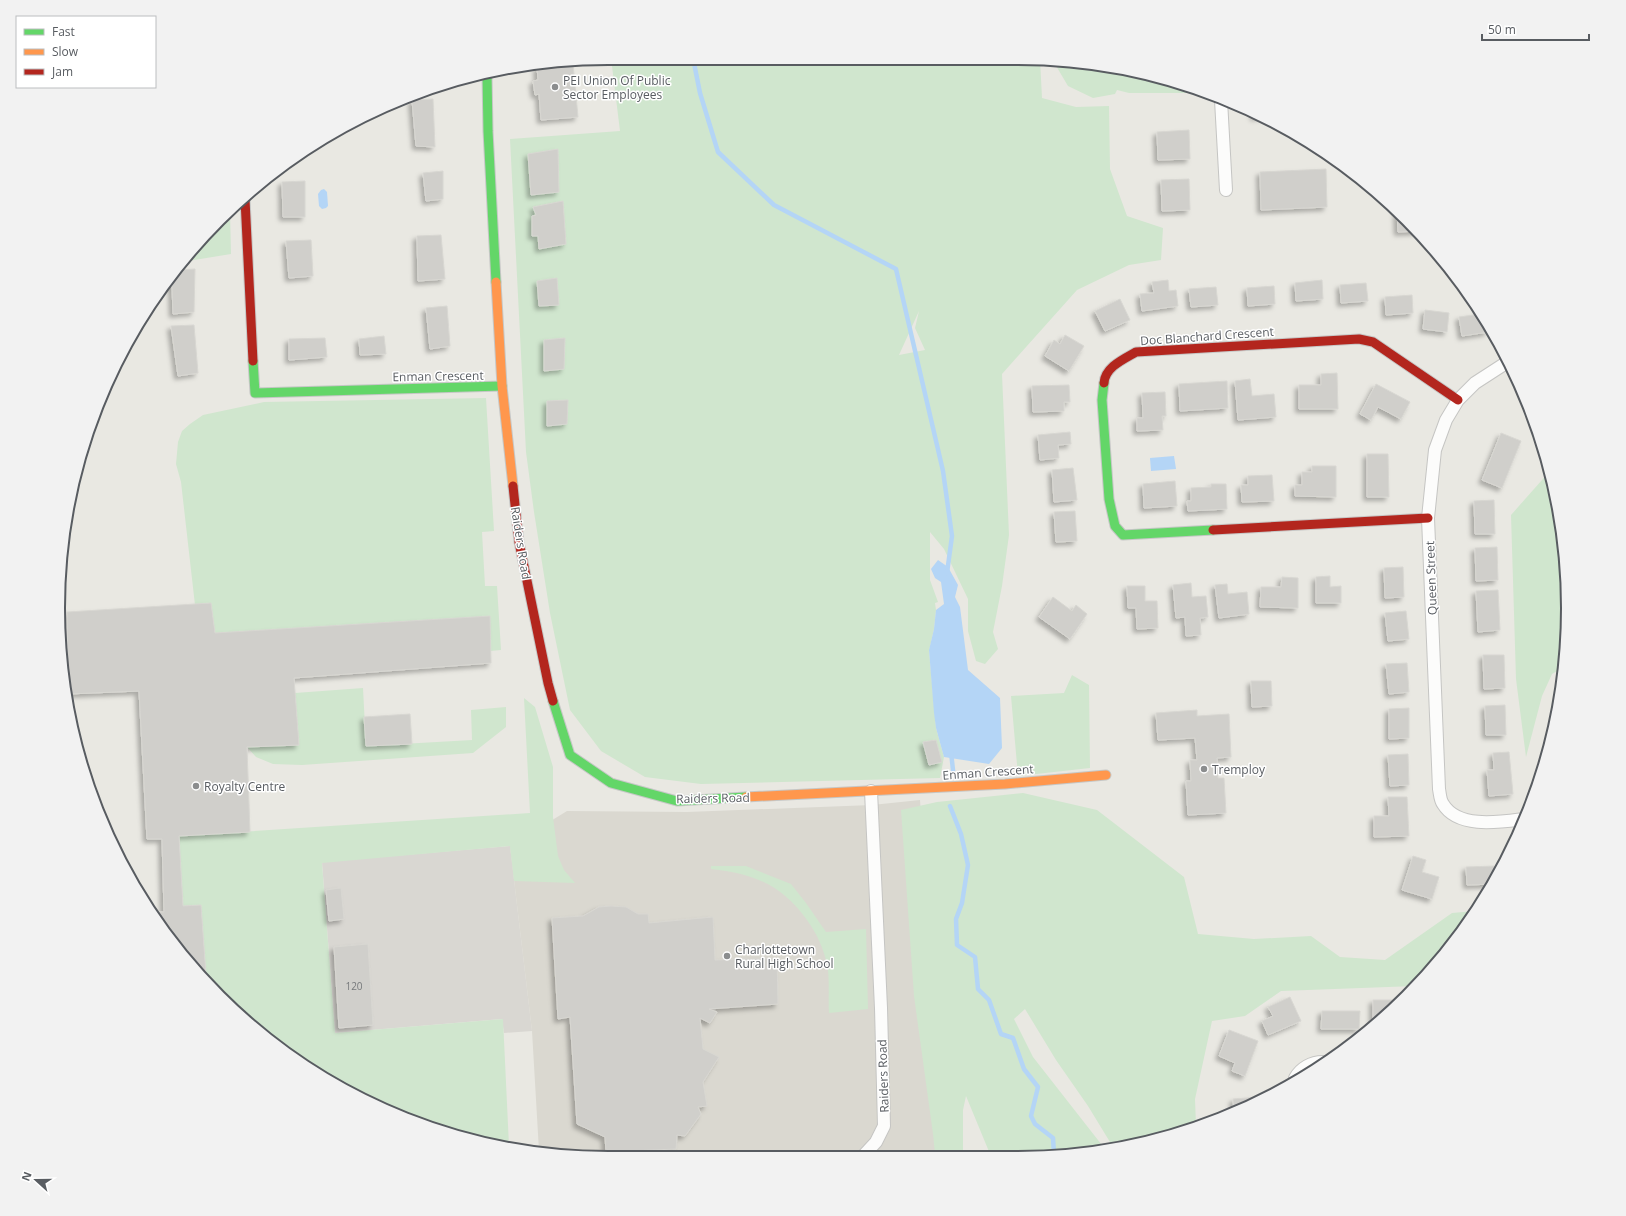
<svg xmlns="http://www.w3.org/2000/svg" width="1626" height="1216" viewBox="0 0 1626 1216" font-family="'Open Sans',sans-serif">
  <defs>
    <filter id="shadow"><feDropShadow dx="-3.5" dy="3.5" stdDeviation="2" flood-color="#0004"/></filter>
  </defs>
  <rect width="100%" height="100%" fill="#e9e8e2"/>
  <path fill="#d9d7d2" d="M510,846l22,185 -28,2 -2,-14 -167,14 -13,-171z"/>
  <path fill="#dad8d0" d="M920,800l19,283 11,71 -378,3 -33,-6 -7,-120 -22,-185 57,-35 120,1 185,-7z"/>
  <g fill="#d0e6ce" fill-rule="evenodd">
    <path d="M611,58l429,1 2,39 34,9 33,-1 1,63 17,47 36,12 -2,32 -32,5 -52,25 -75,84 7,161 -7,51 -9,46 5,17 -13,15 -9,-3 -8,-30v-32l-24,-50 -14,-17v48l8,22 -3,1 1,7 -2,19 -5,22 7,77 8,29 -4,21 -239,6 -56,-7 -44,-26 -31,-41 -20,-97 -16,-101 -8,-60 -16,-313 110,-8zM919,311l-4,17 10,22 -26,5z"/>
    <path d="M1052,59l108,18 44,16h-75l-12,-3 -2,4 -22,4 -25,-12z"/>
    <path d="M230,211l1,43 -49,8 37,-43z"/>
    <path d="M486,398l8,133 -12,1 3,54h12l4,64 -11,1 -275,-18 -4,-30 -16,2 -14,-123 -5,-18 2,-22 4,-11 8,-7 13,-9 61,-13z"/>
    <path d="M1550,471l17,101 -3,95 -12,7 -10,22 -16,61 -10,-78 -5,-164z"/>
    <path d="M1072,675l17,10 1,83 -72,8 -7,-80 53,-3z"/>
    <path d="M363,688l3,58 106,-6 -1,-30 35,-3v20l-33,26 -171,12 -29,-1 -17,-7 -9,-10 52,-2 -4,-52z"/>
    <path d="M524,698l11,9 18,60v50l5,39 6,14 11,13 -61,-2 -4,-35 -188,17 13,170 168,-14 6,127 -44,-7 -132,-55 -87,-62 -44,-47h4l-5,-70 -18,1 -4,-70 351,-23z"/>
    <path d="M1023,793l74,17 87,67 14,57 56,5 57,-3 29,21 45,3 67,-47 23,-2 -44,60 -16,15 -134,5 -36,25 -33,5 -17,78 1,26 -83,22 -25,-41 -32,-46 -31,-51 -11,10 19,38 72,92 -15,4 -100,1 -24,-58 -3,14v44h-28l-2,-20 -19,-138 -13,-186 36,-8z"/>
    <path d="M711,866h35l45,18 15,19 20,29 40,-3 2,80 -39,4c-1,-16 1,-34 -2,-49 -4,-17 -10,-30 -20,-44 -26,-36 -53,-46 -96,-51z"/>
  </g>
  <g fill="#b4d5f6">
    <path d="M324,189l3,3 1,14 -2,2 -4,1 -3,-3 -1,-12 3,-4z"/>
    <path d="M1174,456l2,13 -25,2 -1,-13z"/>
    <path d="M938,560l10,7 10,18 -3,12 5,10 8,63 32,28 2,50 -13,16 -45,-7 -8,-29 -2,-15 -5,-63 5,-21 2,-19 8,-6 -3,-22 -6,-4 -4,-9z"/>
  </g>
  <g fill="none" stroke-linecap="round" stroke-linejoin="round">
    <g stroke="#b4d5f6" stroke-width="4.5">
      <path d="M693,58l7,35 18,59 56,53 122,64 47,202 9,65 -5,37"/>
      <path d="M951,752l2,18"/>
      <path d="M950,806l11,28 7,31 -6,38 -6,16 1,26 18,12 3,32 11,11 12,34 12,4 11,31 14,18 -7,29 4,8 18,14 1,16"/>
    </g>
  </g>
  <g fill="#d0cfcb" stroke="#d8d7d2" filter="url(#shadow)">
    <path d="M573,63l5,54 -37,3 -2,-26 -4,1 -2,-14 5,-1 -1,-13z"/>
    <path d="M433,99l2,48 -19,-1 -4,-46z"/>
    <path d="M1254,112l7,3 3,1 -10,1z"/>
    <path d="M1189,130l1,29 -32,1 -1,-28z"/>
    <path d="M558,149l1,43 -28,3 -3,-41z"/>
    <path d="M1326,169l1,38 -66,3 -1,-38z"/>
    <path d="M443,171v28l-17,2 -3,-28z"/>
    <path d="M1189,179l1,31 -28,1 -1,-31z"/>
    <path d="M305,181v36h-22l-1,-35z"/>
    <path d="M563,201l3,43 -27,5 -1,-13h-6v-20l4,-1 -3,-8z"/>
    <path d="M1397,211l10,8 11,12 -20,1z"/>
    <path d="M441,235l4,44 -27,2 -1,-45z"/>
    <path d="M311,240l2,36 -24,2 -3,-37z"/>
    <path d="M195,269l-1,43 -21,2 -1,-28 -8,1v-2l11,-15z"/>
    <path d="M557,278l2,27 -20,1 -2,-25z"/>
    <path d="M1168,280l1,11 7,-1 2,16 -36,5 -2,-17 14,-1 -2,-11z"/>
    <path d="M1322,280l1,19 -27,2 -1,-18z"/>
    <path d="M1366,283l2,18 -27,2 -1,-18z"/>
    <path d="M1274,286l1,18 -27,2 -1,-18z"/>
    <path d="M1216,287l2,18 -27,2 -2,-18z"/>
    <path d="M1412,295l1,18 -27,2 -1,-18z"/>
    <path d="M1120,299l10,21 -25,11 -10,-20z"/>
    <path d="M447,306l3,40 -20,3 -4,-41z"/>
    <path d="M1425,310l24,3 -2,19 -24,-3z"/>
    <path d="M1480,314l7,11 1,7 -26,4 -3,-19z"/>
    <path d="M194,325l4,48 -20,3 -7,-50z"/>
    <path d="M1065,335l19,11 -15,25 -24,-15 9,-16 6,4z"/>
    <path d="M384,336l2,18 -26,1 -1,-16z"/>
    <path d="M325,338l2,19 -38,3v-21z"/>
    <path d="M565,338l-1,31 -20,2v-31z"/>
    <path d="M1337,373l1,36h-39v-24h22v-11z"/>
    <path d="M1250,379l2,17 22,-2 2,23 -38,3 -3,-39z"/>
    <path d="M1227,381l1,27 -48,3 -1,-27z"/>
    <path d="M1376,384l34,18 -9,17 -23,-12 -7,13 -11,-6z"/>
    <path d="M1069,385l1,17h-6v9l-31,1 -1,-26z"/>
    <path d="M1165,392l1,24h-4l1,14 -26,1v-13h6l-1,-25z"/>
    <path d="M568,400l-1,24 -20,2v-25z"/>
    <path d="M1070,432l1,12 -13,1 1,13 -19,2 -2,-25z"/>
    <path d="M1501,433l20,8 -19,47 -20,-8z"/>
    <path d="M1367,454h21l1,43h-22z"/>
    <path d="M1312,466h24v31l-41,-1v-11h7v-13h10z"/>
    <path d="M1073,468l4,32 -23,2 -2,-32z"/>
    <path d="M1272,475l2,26 -32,1 -1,-17h7v-9z"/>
    <path d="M1175,481l2,25 -33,2 -1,-24z"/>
    <path d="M1211,484h15l1,25 -39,2 -1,-10h4v-13l20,-1z"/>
    <path d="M1494,500l1,34h-20l-1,-33z"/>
    <path d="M1075,511l2,30 -21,1 -2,-30z"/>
    <path d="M1497,547l1,33 -22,1 -1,-33z"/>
    <path d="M1403,567l1,30 -19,1 -1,-30z"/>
    <path d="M1330,576v11l11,-1v17h-25v-26z"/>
    <path d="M1282,577l16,1v30l-38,-1 1,-20h20z"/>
    <path d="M1191,583l1,14 14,-1 2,21 -8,1 1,17 -15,1 -1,-19 -9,1 -3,-33z"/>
    <path d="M1227,584l1,10 19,-2 2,22 -30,4 -4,-33z"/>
    <path d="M1127,586h18v15h12l1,27 -21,1 -1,-21h-8z"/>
    <path d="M1498,590l2,40 -22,2 -2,-41z"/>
    <path d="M1053,597l19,14 4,-6 11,9 -17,25 -31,-22z"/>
    <path d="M211,603l4,30 275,-17 1,47 -197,15 5,67 -52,2 3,85 -71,4 4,70 18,-1 5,70h-4l-30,-32 -18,-31h10l-2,-73h-15l-8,-148 -71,3 -1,-82z"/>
    <path d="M1406,611l3,28 -21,2 -3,-28z"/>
    <path d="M1483,655h21l1,33 -21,1z"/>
    <path d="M1407,663l2,29 -20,2 -3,-30z"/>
    <path d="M1251,681h20l1,25 -20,1z"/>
    <path d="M1505,705l1,30h-20l-1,-29z"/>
    <path d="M1409,708v30l-20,1v-30z"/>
    <path d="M1197,710v6l32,-2 2,43 -14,1 1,20h6l2,35 -38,2 -2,-34h5l-1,-21h7l-2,-22 -37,2 -2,-27z"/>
    <path d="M410,714l2,30 -46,2 -2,-29z"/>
    <path d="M936,740l6,22 -13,3 -6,-23z"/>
    <path d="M1509,752l4,42 -24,2 -2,-26h7l-1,-17z"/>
    <path d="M1408,754l1,31 -19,1 -2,-31z"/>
    <path d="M1388,797h19l2,39 -35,1v-21h15z"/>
    <path d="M1413,856l13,4 -4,12 17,5 -7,22 -30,-9z"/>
    <path d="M1494,866v18l-27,1 -1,-18z"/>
    <path d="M341,888l3,31 -15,2 -3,-31z"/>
    <path d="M611,906l15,1 12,7h10l1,9 64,-6 2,43 62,-2 1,46 -69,5 8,3 -7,11 -10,-5 3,31 16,8 -16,25 4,24 -9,1 3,7 -16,22 -8,-1 -1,14 -70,3 -1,-15 -28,-13 -7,-107 -12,2 -6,-101 31,-2 16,-9z"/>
    <path d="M368,944l5,81 -34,3 -5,-81z"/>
    <path d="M1290,997l11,24 -33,14 -6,-14 11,-5 -5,-9z"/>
    <path d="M1373,1000h22v5l-22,20z"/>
    <path d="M1322,1011h38l-1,18h-38z"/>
    <path d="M1229,1030l29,11 -13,35 -13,-5 3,-8 -16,-7z"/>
    <path d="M1260,1097v1l-26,15 -1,-14z"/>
  </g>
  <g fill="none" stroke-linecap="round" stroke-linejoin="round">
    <defs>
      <g id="street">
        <path d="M1221,100l5,90"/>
        <path d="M1509,361l-34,22 -17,17 -12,20 -11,30 -7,68 11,271c1,5 1,11 4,15 15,25 57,18 81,15"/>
        <path d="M1295,1078c6,-10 16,-16 28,-16"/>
        <path d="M864,1155l12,-13 8,-16 -3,-118 -10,-217"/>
      </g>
      <g id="fast">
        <path d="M487,74l1,57 8,151"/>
        <path d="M253,361l2,32 247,-7"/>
        <path d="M1104,383l-2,17 7,99 6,27 8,9 90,-5"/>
        <path d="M553,701l17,54 41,28 66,18 69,-4"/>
      </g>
      <g id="slow">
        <path d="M496,282l6,104 11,100"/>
        <path d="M746,797l259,-13 101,-9"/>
      </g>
      <g id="jam">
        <path d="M245,199l8,162"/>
        <path d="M1104,383c1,-16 20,-24 32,-31l223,-13 14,3 85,58"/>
        <path d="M513,486l6,56 29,141 5,18"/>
        <path d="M1213,530l215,-12"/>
      </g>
    </defs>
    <use href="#street" stroke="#c5c5c3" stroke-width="14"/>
    <use href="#fast" stroke="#c6c7c6" stroke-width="11"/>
    <use href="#slow" stroke="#c6c7c6" stroke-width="11"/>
    <use href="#jam" stroke="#c6c7c6" stroke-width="11"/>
    <use href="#street" stroke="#fcfcfb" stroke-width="12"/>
    <use href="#fast" stroke="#63d668" stroke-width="9"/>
    <use href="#slow" stroke="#ff974d" stroke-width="9"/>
    <use href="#jam" stroke="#b3261e" stroke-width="9"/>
  </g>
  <g fill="#8b8d8e" stroke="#fff" stroke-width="1.5">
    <circle cx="555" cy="87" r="4"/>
    <circle cx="1204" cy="769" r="4"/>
    <circle cx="196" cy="786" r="4"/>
    <circle cx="727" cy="956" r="4"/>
  </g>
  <g text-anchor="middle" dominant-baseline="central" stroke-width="3" stroke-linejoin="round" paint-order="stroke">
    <g font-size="10" fill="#777a7c">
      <text x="354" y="986">120</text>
    </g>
    <g font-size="12" fill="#585c61" stroke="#fff" text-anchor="start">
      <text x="563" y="80">PEI Union Of Public<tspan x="563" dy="14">Sector Employees</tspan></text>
      <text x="1212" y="769">Tremploy</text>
      <text x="204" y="786">Royalty Centre</text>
      <text x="735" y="949">Charlottetown<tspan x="735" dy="14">Rural High School</tspan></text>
    </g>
    <g font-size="12" fill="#585c61" stroke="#fff">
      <text transform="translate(1207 336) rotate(-4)">Doc Blanchard Crescent</text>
      <text transform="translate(438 376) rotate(-1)">Enman Crescent</text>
      <text transform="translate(521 543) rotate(81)">Raiders Road</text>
      <text transform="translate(1431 578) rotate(-92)">Queen Street</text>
      <text transform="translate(988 772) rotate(-4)">Enman Crescent</text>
      <text transform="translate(713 798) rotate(-1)">Raiders Road</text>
      <text transform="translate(883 1076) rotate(-92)">Raiders Road</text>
    </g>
  </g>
  <path d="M0 0H1626V1216H0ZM608 65H1018A543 543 0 0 1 1561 608V608A543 543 0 0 1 1018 1151H608A543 543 0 0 1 65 608V608A543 543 0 0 1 608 65Z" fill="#f2f2f2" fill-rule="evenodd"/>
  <path fill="none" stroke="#585c61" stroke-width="2" d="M608 65H1018A543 543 0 0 1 1561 608V608A543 543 0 0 1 1018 1151H608A543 543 0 0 1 65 608V608A543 543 0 0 1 608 65Z"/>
  <rect x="16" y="16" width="140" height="72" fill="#ffffff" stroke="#bcbec0"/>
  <rect x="24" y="29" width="20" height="6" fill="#63d668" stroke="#bcbec0"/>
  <text x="52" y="36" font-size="12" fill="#585c61">Fast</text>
  <rect x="24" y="49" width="20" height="6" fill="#ff974d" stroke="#bcbec0"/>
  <text x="52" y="56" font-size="12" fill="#585c61">Slow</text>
  <rect x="24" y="69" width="20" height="6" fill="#b3261e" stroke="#bcbec0"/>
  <text x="52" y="76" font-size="12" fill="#585c61">Jam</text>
  <g transform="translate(36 1180) rotate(291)" stroke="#ffffff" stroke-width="3" paint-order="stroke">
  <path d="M0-3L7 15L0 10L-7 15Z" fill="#585c61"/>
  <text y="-6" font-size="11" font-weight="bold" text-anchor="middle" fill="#585c61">N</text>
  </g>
  <path d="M1482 34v6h107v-6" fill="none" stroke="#585c61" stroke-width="2"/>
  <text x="1488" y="34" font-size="12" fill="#585c61" stroke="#ffffff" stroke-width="3" paint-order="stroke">50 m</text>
</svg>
